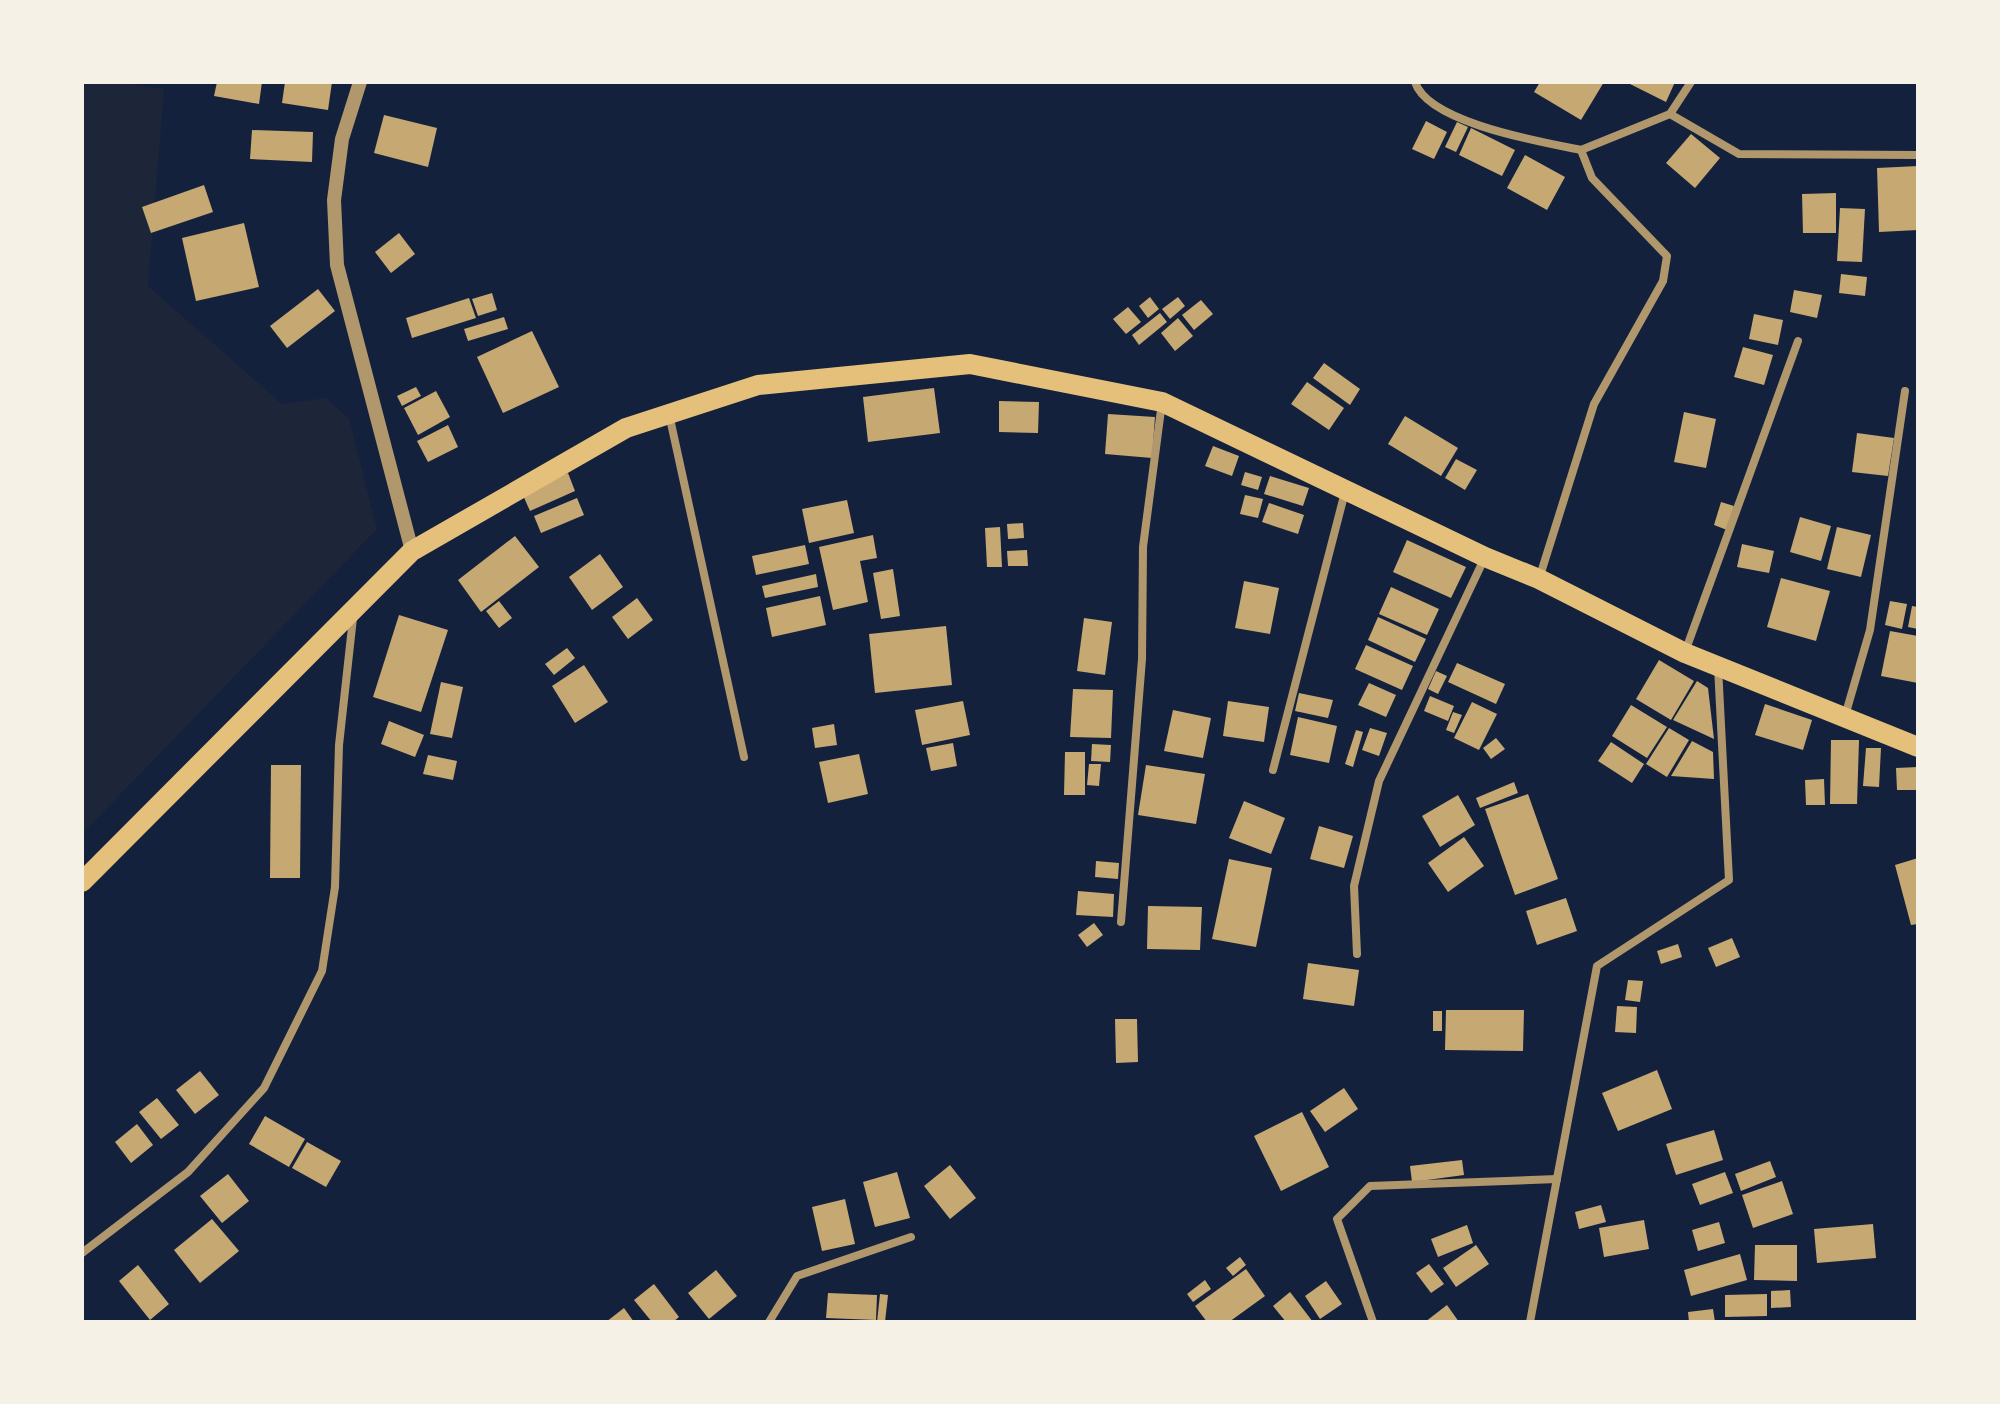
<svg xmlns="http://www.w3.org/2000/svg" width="2000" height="1404" viewBox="0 0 2000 1404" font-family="'DejaVu Sans',sans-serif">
  <rect width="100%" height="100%" fill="#14213d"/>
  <path fill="#1d2539" d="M82,82h40l42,7 -16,197 134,118 44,-6 23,21 28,110 -295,305z"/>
  <g fill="#c6a872">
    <path d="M217,82h45l-3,22 -45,-8z"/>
    <path d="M285,82h47l-4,28 -46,-7z"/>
    <path d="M1540,82h64l-23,38 -47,-28z"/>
    <path d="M1626,82h49l-9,20z"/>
    <path d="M384,115l53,13 -9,39 -54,-14z"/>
    <path d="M1426,121l21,11 -13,27 -22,-10z"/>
    <path d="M1457,122l11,5 -12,25 -11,-5z"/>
    <path d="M1471,128l44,22 -13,26 -43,-21z"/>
    <path d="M252,130l61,2 -1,30 -62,-3z"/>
    <path d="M1691,134l29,24 -25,30 -29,-25z"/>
    <path d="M1525,155l40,22 -18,33 -40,-22z"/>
    <path d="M1918,166v64l-39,2 -2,-64z"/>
    <path d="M204,185l9,27 -62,21 -9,-26z"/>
    <path d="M1836,193v40h-33l-1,-39z"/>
    <path d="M1840,208l25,1 -3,53 -25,-1z"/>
    <path d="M244,223l15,64 -63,14 -14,-63z"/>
    <path d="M399,233l16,21 -24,19 -16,-21z"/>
    <path d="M1841,274l26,3 -2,19 -26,-3z"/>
    <path d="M318,289l17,22 -48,37 -17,-22z"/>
    <path d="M1794,290l28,5 -5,23 -27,-6z"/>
    <path d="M492,293l5,17 -19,6 -6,-17z"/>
    <path d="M1150,297l9,12 -11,9 -9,-12z"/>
    <path d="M1178,297l7,9 -15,13 -8,-10z"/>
    <path d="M469,298l7,20 -64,20 -6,-20z"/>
    <path d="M1201,300l12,14 -19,16 -12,-15z"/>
    <path d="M1128,307l13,15 -15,12 -13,-15z"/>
    <path d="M1160,313l7,9 -28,23 -7,-10z"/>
    <path d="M1754,314l29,6 -5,25 -29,-6z"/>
    <path d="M504,317l4,12 -40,12 -4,-12z"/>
    <path d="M1178,318l15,18 -18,15 -14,-18z"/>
    <path d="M532,331l27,56 -56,26 -26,-56z"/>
    <path d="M1743,347l30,8 -9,30 -30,-8z"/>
    <path d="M1324,363l36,26 -10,16 -37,-27z"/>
    <path d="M1307,382l37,26 -15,22 -38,-26z"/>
    <path d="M416,387l5,9 -19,10 -5,-10z"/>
    <path d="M934,388l6,45 -72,9 -5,-45z"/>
    <path d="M436,391l14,26 -32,18 -14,-27z"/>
    <path d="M999,401l40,1 -1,31 -39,-1z"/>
    <path d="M1684,412l32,7 -10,49 -32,-6z"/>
    <path d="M1108,414l47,3 -3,41 -47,-4z"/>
    <path d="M1405,416l53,32 -17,28 -53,-32z"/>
    <path d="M448,425l10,22 -30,15 -11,-21z"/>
    <path d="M1857,433l37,5 -6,38 -36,-4z"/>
    <path d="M1213,446l26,10 -7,20 -27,-10z"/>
    <path d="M1456,459l21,11 -12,20 -20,-12z"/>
    <path d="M1245,472l17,5 -4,13 -17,-5z"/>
    <path d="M568,473l7,18 -45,20 -8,-18z"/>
    <path d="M1270,476l39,12 -6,18 -39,-12z"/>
    <path d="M1245,495l18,4 -5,19 -18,-4z"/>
    <path d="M577,498l7,17 -43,18 -7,-17z"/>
    <path d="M847,500l7,33 -45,10 -7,-34z"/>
    <path d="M1721,502l13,4 -7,24 -13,-5z"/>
    <path d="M1269,503l35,12 -6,19 -36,-12z"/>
    <path d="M1800,517l31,9 -10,35 -31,-9z"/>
    <path d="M1023,523l1,15 -16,1 -1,-15z"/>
    <path d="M1000,527l2,40h-15l-2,-39z"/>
    <path d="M1837,527l34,8 -10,42 -34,-8z"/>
    <path d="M873,535l4,23 -17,3 8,41 -35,8 -14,-63z"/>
    <path d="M515,536l24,31 -58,45 -23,-32z"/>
    <path d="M1407,540l59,27 -15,31 -58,-26z"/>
    <path d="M1742,544l32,7 -5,22 -32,-6z"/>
    <path d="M805,545l4,19 -53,11 -4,-19z"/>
    <path d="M1027,550l1,16h-20l-1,-15z"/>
    <path d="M600,554l23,33 -31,23 -23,-33z"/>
    <path d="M893,569l7,47 -19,3 -8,-46z"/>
    <path d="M816,574l2,13 -53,11 -3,-12z"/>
    <path d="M1781,578l49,13 -14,50 -49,-14z"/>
    <path d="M1244,581l35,7 -9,46 -35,-6z"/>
    <path d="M1391,587l48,22 -12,26 -48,-21z"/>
    <path d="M820,596l6,29 -54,12 -6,-29z"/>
    <path d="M637,598l16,22 -25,19 -16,-22z"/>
    <path d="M499,601l13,17 -13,10 -13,-17z"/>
    <path d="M1890,601l17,3 -5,25 -17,-4z"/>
    <path d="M1912,606l6,1v22l-10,-2z"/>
    <path d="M399,615l49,15 -27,82 -48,-15z"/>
    <path d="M1378,617l48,22 -11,23 -47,-22z"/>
    <path d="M1084,618l28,4 -7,53 -28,-4z"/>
    <path d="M946,626l6,59 -77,8 -6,-59z"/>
    <path d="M1890,631l28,5v47l-37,-7z"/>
    <path d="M1366,645l47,21 -11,24 -47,-21z"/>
    <path d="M567,648l8,10 -21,17 -9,-11z"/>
    <path d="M1659,660l35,21 -23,39 -35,-21z"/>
    <path d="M1457,663l48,21 -9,20 -48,-22z"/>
    <path d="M584,665l24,37 -33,21 -23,-37z"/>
    <path d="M1436,671l11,5 -9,18 -10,-5z"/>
    <path d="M1697,681l11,7 6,51 -41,-19z"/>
    <path d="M441,682l22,5 -11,51 -22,-4z"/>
    <path d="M1369,683l27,12 -10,22 -28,-12z"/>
    <path d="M1073,689l40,1 -2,48 -41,-1z"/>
    <path d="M1299,693l34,7 -5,18 -33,-7z"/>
    <path d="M1430,696l24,10 -6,15 -24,-10z"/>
    <path d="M963,701l7,34 -48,10 -7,-35z"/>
    <path d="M1228,701l41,6 -5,35 -41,-6z"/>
    <path d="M1472,702l25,12 -18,36 -25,-12z"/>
    <path d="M1765,704l47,16 -9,30 -48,-15z"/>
    <path d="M1631,705l36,22 -20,31 -35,-22z"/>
    <path d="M1173,710l38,8 -8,40 -39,-7z"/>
    <path d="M1453,712l9,3 -8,18 -8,-3z"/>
    <path d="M1298,717l39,9 -8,37 -39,-8z"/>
    <path d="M389,721l35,14 -9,22 -34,-13z"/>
    <path d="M834,724l3,21 -22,3 -3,-20z"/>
    <path d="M1370,728l17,5 -8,23 -17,-6z"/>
    <path d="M1669,728l20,12 -22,37 -21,-13z"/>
    <path d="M1356,730l7,2 -10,35 -8,-3z"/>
    <path d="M1496,738l9,11 -14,10 -8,-11z"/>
    <path d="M1831,740h28l-2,64h-27z"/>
    <path d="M1692,741l21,11 1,27 -43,-3z"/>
    <path d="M1611,742l33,22 -12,19 -34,-22z"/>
    <path d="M953,743l4,23 -26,5 -5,-23z"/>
    <path d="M1092,744l19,1 -1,17 -19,-1z"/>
    <path d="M1866,748h15l-2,39 -16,-1z"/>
    <path d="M1065,752h20v43h-21z"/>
    <path d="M859,754l9,40 -40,9 -9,-41z"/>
    <path d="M428,755l29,6 -4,19 -30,-6z"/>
    <path d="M1089,764h12l-2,22 -12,-1z"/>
    <path d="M271,765h30l-1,113h-30z"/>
    <path d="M1146,765l59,9 -9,50 -58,-9z"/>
    <path d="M1918,767v23h-21l-1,-22z"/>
    <path d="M1824,779l1,26h-19l-1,-25z"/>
    <path d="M1514,782l4,11 -38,15 -4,-10z"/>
    <path d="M1528,794l30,85 -43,16 -30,-86z"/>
    <path d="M1458,795l17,30 -35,22 -18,-31z"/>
    <path d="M1244,801l41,17 -14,36 -42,-16z"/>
    <path d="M1319,826l34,10 -9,32 -34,-9z"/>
    <path d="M1464,837l20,29 -36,26 -20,-29z"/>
    <path d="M1918,858v66l-7,1 -16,-60z"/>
    <path d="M1229,859l43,9 -16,79 -44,-8z"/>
    <path d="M1096,861l23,2 -1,16 -23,-2z"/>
    <path d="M1078,891l36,3 -1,23 -37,-2z"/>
    <path d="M1566,898l11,33 -40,14 -11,-34z"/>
    <path d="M1148,906l54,1 -2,43 -53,-1z"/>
    <path d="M1094,923l9,12 -16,12 -9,-12z"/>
    <path d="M1732,938l8,19 -24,10 -8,-19z"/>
    <path d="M1678,944l4,13 -21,7 -4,-13z"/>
    <path d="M1308,963l51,7 -5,36 -51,-7z"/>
    <path d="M1628,980l15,1 -3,21 -15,-2z"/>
    <path d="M1617,1006l20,1 -1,26 -21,-1z"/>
    <path d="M1446,1010h78l-1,41 -78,-1z"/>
    <rect x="1433" y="1011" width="9" height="20"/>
    <path d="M1115,1019h22l1,43 -22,1z"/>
    <path d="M1657,1070l15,39 -54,22 -16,-38z"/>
    <path d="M200,1071l19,24 -24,19 -19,-24z"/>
    <path d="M1344,1088l14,21 -33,23 -15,-21z"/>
    <path d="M157,1098l22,27 -18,14 -22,-27z"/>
    <path d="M1302,1112l27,55 -48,24 -27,-55z"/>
    <path d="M265,1116l40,23 -16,28 -40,-23z"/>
    <path d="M137,1124l16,21 -22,18 -16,-21z"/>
    <path d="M1714,1130l9,30 -47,15 -10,-31z"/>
    <path d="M307,1142l34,19 -15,26 -34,-19z"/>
    <path d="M1462,1160l2,15 -52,7 -2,-16z"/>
    <path d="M1770,1161l6,16 -35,14 -6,-17z"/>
    <path d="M950,1165l26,33 -26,21 -26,-33z"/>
    <path d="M897,1172l13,46 -35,9 -12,-45z"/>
    <path d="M1725,1172l8,21 -33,12 -8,-21z"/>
    <path d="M228,1174l21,27 -27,22 -22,-27z"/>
    <path d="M1782,1181l11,33 -40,14 -11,-33z"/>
    <path d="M845,1199l10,45 -33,7 -10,-44z"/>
    <path d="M1601,1205l5,17 -27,7 -4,-17z"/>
    <path d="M212,1219l27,32 -39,32 -26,-33z"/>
    <path d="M1644,1220l5,29 -45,8 -5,-29z"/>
    <path d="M1719,1222l6,21 -27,8 -6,-21z"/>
    <path d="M1873,1224l3,34 -59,5 -3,-34z"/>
    <path d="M1467,1225l6,18 -35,14 -7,-18z"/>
    <path d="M1476,1245l13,19 -33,23 -13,-19z"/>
    <path d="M1755,1245h42v36l-43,-1z"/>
    <path d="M1740,1254l7,26 -56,16 -7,-26z"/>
    <path d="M1240,1257l6,8 -13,11 -7,-8z"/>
    <path d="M1429,1264l15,20 -13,9 -15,-20z"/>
    <path d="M138,1265l31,39 -19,16 -31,-39z"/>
    <path d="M1246,1269l19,27 -36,26h-22l-12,-16z"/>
    <path d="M716,1270l21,26 -28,23 -21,-26z"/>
    <path d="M1205,1280l6,9 -18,13 -6,-8z"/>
    <path d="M1326,1281l16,23 -22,15 -15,-23z"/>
    <path d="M654,1284l25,33 -6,5h-21l-18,-22z"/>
    <path d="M1790,1290l1,17 -20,1v-17z"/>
    <path d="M1290,1292l23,30h-27l-13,-16z"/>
    <path d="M828,1293l49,2 -1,25 -50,-2z"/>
    <path d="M880,1294l8,1 -3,27h-8z"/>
    <path d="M1767,1294v22l-42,1v-22z"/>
    <path d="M1447,1305l12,17h-34z"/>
    <path d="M624,1308l10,14h-28z"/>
    <path d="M1713,1309l2,13h-26l-1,-10z"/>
  </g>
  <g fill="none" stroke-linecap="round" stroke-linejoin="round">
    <g stroke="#b1986c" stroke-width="8">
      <path d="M1415,82c13,41 127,60 166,68"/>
      <path d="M1670,114l69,40 179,1"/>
      <path d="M669,414l75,343"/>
      <path d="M1539,579l55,-175 69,-123 4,-25 -75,-78 -11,-28 89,-36 21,-32"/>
      <path d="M1685,652l113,-311"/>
      <path d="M1845,716l25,-86 35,-239"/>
      <path d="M1273,770l72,-278"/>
      <path d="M1121,922l21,-263 1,-112 19,-145"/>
      <path d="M1357,954l-3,-68 25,-105 106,-224"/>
      <path d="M82,1253l106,-81 76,-84 58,-117 13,-84 4,-142 14,-127"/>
      <path d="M769,1322l28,-46 114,-39"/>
      <path d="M1373,1322l-36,-103 33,-33 187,-7"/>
      <path d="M1530,1322l67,-356 132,-86 -11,-213"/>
    </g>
    <path stroke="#b1986c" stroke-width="14" d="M360,82l-18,57 -8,61 3,65 75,286"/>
    <path stroke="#e5c07b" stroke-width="20" d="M82,882l330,-331 214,-123 132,-43 212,-21 192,38 323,155 54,22 146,74 233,94"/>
  </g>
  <rect width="2000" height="1404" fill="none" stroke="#f6f1e7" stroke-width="168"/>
</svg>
